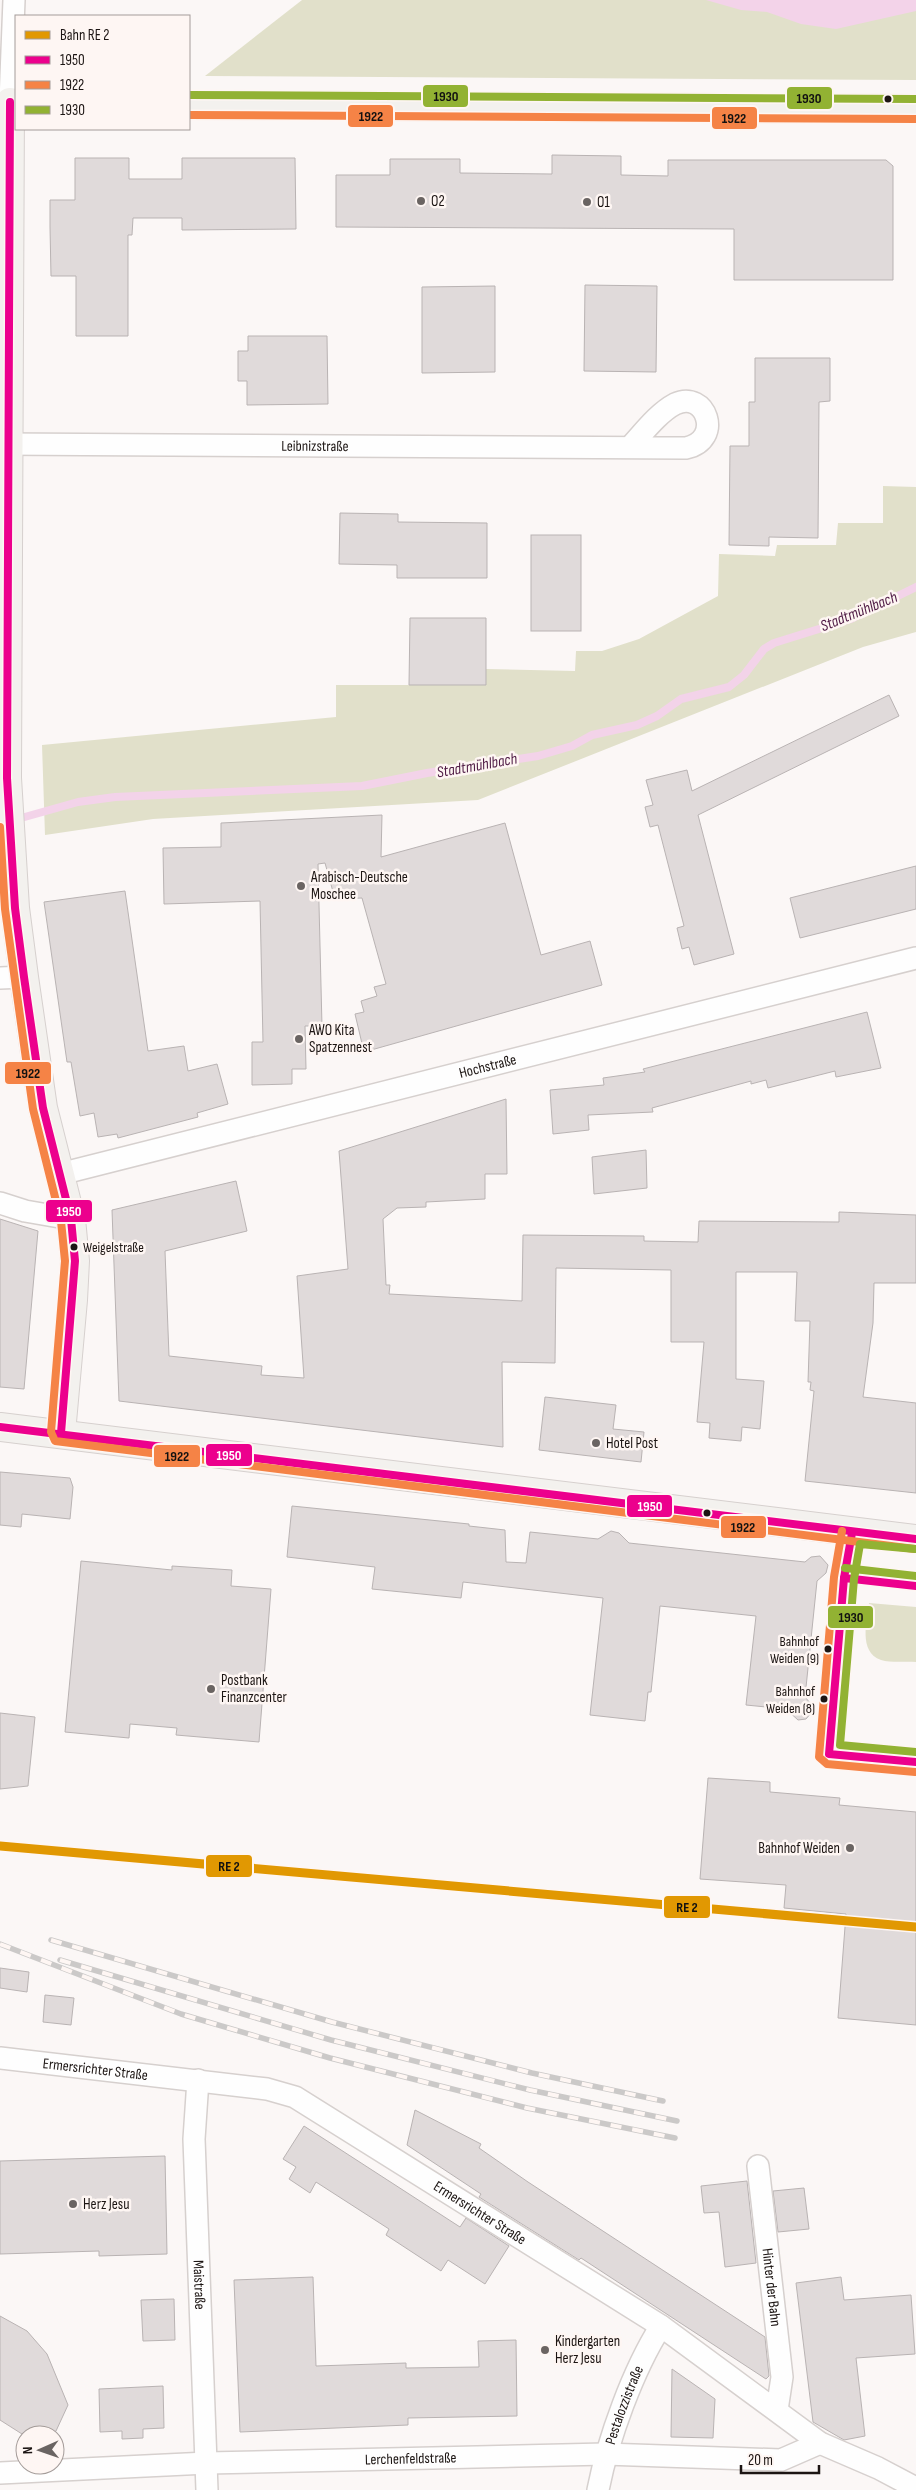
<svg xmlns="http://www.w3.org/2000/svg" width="916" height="2490" viewBox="0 0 916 2490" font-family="'Sofia Sans Condensed',sans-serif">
  <rect width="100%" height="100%" fill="#fbf7f6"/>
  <g fill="#e1e0ca">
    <path d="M302,0h614v80l-711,-4z"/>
    <path d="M883,486l33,1v145l-53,15 -385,153 -325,19 -108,16 -3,-90 294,-28v-32h150v-16l89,2 1,-20h26l37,-12 79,-43 1,-42 56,2 2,-11h59l2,-22h45z"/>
    <path d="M869,1603l47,4v55c-11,-1 -25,1 -35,-2 -23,-8 -14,-40 -12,-57z"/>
  </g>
  <path fill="#f3d3e9" d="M706,0h210v11l-80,18 -35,-5 -34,-12 -26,-2z"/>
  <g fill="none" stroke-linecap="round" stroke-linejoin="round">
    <path stroke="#f3d3e9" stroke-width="8" d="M14,820l64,-18 37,-5 247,-11 65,-13 111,-17 34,-10 20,-11 45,-10 20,-9 24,-17 48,-12 15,-12 20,-26 10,-6 77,-24 65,-32"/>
  </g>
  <g fill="#e0dada" stroke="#b9b3b3">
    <path d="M552,155l69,1v19l47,1v-16h218l7,6v114h-159v-51l-398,-2v-52h54v-16h70v14l92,1z"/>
    <path d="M75,158h54v21h53v-21h113l1,71 -114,1v-12h-49l-1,17h-4v101h-52v-60h-25l-1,-49v-27h25z"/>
    <path d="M585,285l72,1 -1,86 -72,-1z"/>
    <path d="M495,286v86l-73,1v-86z"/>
    <path d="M248,336h79l1,68 -81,1v-24h-9v-30h10z"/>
    <path d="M755,358h75v43l-11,1 -1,136 -49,-1v9l-40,-1 1,-99h19v-44h6z"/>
    <path d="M340,513l58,1v8l89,1v55h-90v-13l-58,-1z"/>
    <rect x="531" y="535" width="50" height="96"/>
    <path d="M410,618h76v67h-77z"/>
    <path d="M889,695l10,21 -201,99 36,139 -40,11 -5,-18 -7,2 -5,-21 7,-2 -26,-101 -8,2 -5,-20 8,-2 -7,-25 41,-10 5,21z"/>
    <path d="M382,815l-1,42 124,-34 36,132 49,-14 12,44 -238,67 -9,-38 9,-2 -3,-11 16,-5 -3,-9 12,-3 -24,-86 -27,1 -10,-36 -7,1 4,162h-17l1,43h-14v15l-40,1v-43h11l-3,-141 -96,3 -1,-56 58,-1v-24z"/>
    <path d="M916,866v43l-116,29 -10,-40z"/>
    <path d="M125,891l23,160 36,-5 4,25 29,-7 11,40 -31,9 1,4 -80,21 -1,-4 -19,3 -4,-24 -14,3 -9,-54h-4l-23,-160z"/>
    <path d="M867,1012l14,56 -45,9 -1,-6 -67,17 -2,-8 -15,4v-3l-99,27 1,4 -65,3 1,15 -36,4 -3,-44 54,-5 -1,-7 42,-6 -2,-3z"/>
    <path d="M506,1099l1,75h-22v25l-59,3v5l-29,1 -14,11 3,66h4l-1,9 133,7 1,-66 121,1v5l54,1 1,-21 140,1v-10l77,3v68h-42l-1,40 -10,74 53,6v90l-111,-12 9,-90 -4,-1 1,-8h-3l2,-61h-15l2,-49h-61v107l28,2 -4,48 -18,-2 -1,14 -32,-3 1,-15 -13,-1 7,-80h-33v-72l-115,-2 -1,95 -53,-1 1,85 -384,-46 -7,-191 124,-29 11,50 -82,20 4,105 93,10 -1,9 43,3 -7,-102 51,-7 -9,-118z"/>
    <path d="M646,1150l1,38 -53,6 -2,-37z"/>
    <path d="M0,1219l38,12 -14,158 -24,-2z"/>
    <path d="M545,1397l71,8 -3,24 31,3 -3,30 -102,-12z"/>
    <path d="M0,1472l70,6 3,9 -3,32 -48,-5 -1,13 -21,-2z"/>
    <path d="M292,1506l177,18v2l36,4 1,32 20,1 4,-31 68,7 13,-8 8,2 10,10 176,19 6,-5 9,-1 8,9 -2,8 -9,8 -12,116 6,7 1,8 -6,7 -8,1 -12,-11 -40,-4 10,-89 -96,-10 -9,86h-3l-3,29 -55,-6 13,-117 -140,-16 -2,16 -89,-9 3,-22 -88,-10z"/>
    <path d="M81,1561l91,9v-4l60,4 -1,16 40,3 -12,153 -83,-7 1,-7 -47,-4 -1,14 -64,-6z"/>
    <path d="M0,1713l35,4 -7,69 -28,3z"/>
    <path d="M708,1778l62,4v10l70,6 -1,7 77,7v213l-78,-7 8,-104 -62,-6 2,-23 -86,-6z"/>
    <path d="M0,1968l29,4 -2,20 -27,-4z"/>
    <path d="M45,1995l29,3 -3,27 -28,-3z"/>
    <path d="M415,2110l66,34 -2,4 49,34 237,155 4,39 -3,3 -185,-121 -2,2 -100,-63 2,-3 -74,-49z"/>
    <path d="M304,2126l156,101 6,-9 43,28 -24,38 -37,-24 -7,11 -55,-36 3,-6 -73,-47 -6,11 -21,-14 7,-12 -13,-8z"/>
    <path d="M165,2156l2,98 -68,2v-5l-99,3v-93z"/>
    <path d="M747,2181l9,82 -31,4 -6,-55 -15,1 -3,-27z"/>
    <path d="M804,2188l5,41 -31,3 -5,-41z"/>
    <path d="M313,2277l3,89 90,-3v5l73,-1 -1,-26 38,-1 1,76 -109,2v7l-168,7 -6,-152z"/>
    <path d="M841,2277l3,23 67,-5 4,59 -59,4 9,78 -21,4 -31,-18 -17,-139z"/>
    <path d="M174,2299l1,41 -32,1 -2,-41z"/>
    <path d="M0,2316l27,15 20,23 21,51 -12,26 -8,4 -26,-1 -22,-14z"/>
    <path d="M672,2369l43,30 -2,39 -42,-1z"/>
    <path d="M163,2386l1,42 -21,1v9l-21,1v-8l-22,1 -1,-43z"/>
  </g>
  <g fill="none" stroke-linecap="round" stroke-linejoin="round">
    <defs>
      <g id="street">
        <path d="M10,102l4,-102"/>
        <path id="s1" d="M0,444l686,4c38,-8 20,-59 -11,-44 -17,9 -32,29 -45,43"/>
        <path d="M0,978l24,-1"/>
        <path id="s2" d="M60,1174l856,-216"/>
        <path d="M0,1203l25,8 46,8"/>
        <path id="s3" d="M0,2058l267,31 28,8 366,229 159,117 58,25 38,20"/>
        <path id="s4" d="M198,2080l-4,59 13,351"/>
        <path id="s5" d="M758,2166l24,211 -5,33"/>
        <path id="s6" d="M0,2473l207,-10 398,-9 176,6 39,-17"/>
        <path id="s7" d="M598,2490c10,-51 35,-120 63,-164"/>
      </g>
      <g id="secondary">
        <path d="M10,102l-3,676 8,130 9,69 19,131 28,111 4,42 -2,39 -12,133"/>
        <path d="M189,105l727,4"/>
        <path d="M0,1427l916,112"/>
      </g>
    </defs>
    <use href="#street" stroke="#d6d0ce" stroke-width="24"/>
    <use href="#secondary" stroke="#d6d0ce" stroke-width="30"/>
    <use href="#street" stroke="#fefefe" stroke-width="21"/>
    <use href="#secondary" stroke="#f3f1ee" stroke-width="28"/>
    <defs>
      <g id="rail">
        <path d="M51,1940l281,82 200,51 131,28"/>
        <path d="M0,1944l181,70 149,44 197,50 148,30"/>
        <path d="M60,1960l271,80 199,50 147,31"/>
      </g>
    </defs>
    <use href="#rail" stroke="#cbc9c8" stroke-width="5.5"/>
    <use href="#rail" stroke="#fef6f3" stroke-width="4" stroke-dasharray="11" stroke-linecap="butt"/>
    <defs>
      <g id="bus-1">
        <path d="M10,102l-3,676 8,130 9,69 19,131 28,111 4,42 -14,172"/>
        <path d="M0,1427l916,112"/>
        <path d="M852,1533l-8,45 -15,176 87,8"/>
        <path d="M844,1578l72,8"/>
      </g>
      <g id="bus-2">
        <path d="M189,115l727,4"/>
        <path d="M0,827l5,82 28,200 28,112 4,40 -14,171 4,9 860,108"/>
        <path d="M842,1531l-8,46 -15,180 8,7 88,8"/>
      </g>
      <g id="bus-3">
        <path d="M189,95l727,4"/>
        <path d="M915,1549l-55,-5 -6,35 -14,166 76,7"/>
        <path d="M845,1568l71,8"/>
      </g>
    </defs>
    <use href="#bus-1" stroke="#fef6f3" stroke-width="11"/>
    <use href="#bus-2" stroke="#fef6f3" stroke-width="11"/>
    <use href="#bus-3" stroke="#fef6f3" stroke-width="11"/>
    <use href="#bus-1" stroke="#ec008d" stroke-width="8"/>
    <use href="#bus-2" stroke="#f58346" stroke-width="8"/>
    <use href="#bus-3" stroke="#92b233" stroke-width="8"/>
    <defs>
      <path id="rail-1" d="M0,1846l916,81"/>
    </defs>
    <use href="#rail-1" stroke="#fef6f3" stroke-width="12"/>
    <use href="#rail-1" stroke="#e19802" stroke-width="9"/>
  </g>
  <g fill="#1c1513" stroke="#fef6f3" stroke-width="2">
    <circle cx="888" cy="99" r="4.5"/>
    <circle cx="74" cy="1247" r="4.5"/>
    <circle cx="707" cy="1513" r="4.5"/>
    <circle cx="828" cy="1649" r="4.5"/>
    <circle cx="824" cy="1699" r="4.5"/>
  </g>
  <g fill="#6a6462" stroke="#fef6f3" stroke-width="2">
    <circle cx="421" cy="201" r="5"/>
    <circle cx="587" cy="202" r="5"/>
    <circle cx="301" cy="886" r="5"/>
    <circle cx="299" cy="1039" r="5"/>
    <circle cx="596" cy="1443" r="5"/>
    <circle cx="211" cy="1689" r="5"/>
    <circle cx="850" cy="1848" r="5"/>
    <circle cx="73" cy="2204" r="5"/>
    <circle cx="545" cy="2350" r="5"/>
  </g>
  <g text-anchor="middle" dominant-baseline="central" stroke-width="5" stroke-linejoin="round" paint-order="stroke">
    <g font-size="14" fill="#1c1513" stroke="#fef6f3" text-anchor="end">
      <text x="83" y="1247" text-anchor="start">Weigelstraße</text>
      <text x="819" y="1641">Bahnhof<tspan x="819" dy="17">Weiden (9)</tspan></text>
      <text x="815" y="1691">Bahnhof<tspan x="815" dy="17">Weiden (8)</tspan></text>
    </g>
    <g font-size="15" fill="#1c1513" stroke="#fef6f3" text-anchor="start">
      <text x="431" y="201">O2</text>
      <text x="597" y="202">O1</text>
      <text x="311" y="877">Arabisch-Deutsche<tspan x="311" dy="17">Moschee</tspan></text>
      <text x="309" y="1030">AWO Kita<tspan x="309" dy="17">Spatzennest</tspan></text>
      <text x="606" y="1443">Hotel Post</text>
      <text x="221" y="1680">Postbank<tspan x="221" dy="17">Finanzcenter</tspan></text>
      <text x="840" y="1848" text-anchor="end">Bahnhof Weiden</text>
      <text x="83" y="2204">Herz Jesu</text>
      <text x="555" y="2341">Kindergarten<tspan x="555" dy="17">Herz Jesu</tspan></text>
    </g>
    <g font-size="15" fill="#1c1513" stroke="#fef6f3">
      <text stroke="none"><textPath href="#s1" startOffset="315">Leibnizstraße</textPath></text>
      <text stroke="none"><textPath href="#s2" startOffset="441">Hochstraße</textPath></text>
      <text stroke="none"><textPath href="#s3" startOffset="96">Ermersrichter Straße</textPath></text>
      <text stroke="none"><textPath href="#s3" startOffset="516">Ermersrichter Straße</textPath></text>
      <text stroke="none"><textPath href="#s4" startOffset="205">Maistraße</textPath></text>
      <text stroke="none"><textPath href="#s5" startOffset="122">Hinter der Bahn</textPath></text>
      <text stroke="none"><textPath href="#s7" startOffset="89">Pestalozzistraße</textPath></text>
      <text stroke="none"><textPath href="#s6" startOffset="411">Lerchenfeldstraße</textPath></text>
    </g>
    <g font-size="16" font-style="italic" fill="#4f1b45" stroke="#fef6f3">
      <text transform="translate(859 612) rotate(-22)">Stadtmühlbach</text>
      <text transform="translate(477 766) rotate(-10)">Stadtmühlbach</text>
    </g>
  </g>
  <g stroke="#fef6f3" stroke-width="2">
    <rect x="422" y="84" width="47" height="24" rx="5" fill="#92b233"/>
    <rect x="786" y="86" width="47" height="24" rx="5" fill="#92b233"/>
    <rect x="347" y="104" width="47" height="24" rx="5" fill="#f58346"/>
    <rect x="711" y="106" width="47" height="24" rx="5" fill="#f58346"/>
    <rect x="4" y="1061" width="48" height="24" rx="5" fill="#f58346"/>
    <rect x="45" y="1199" width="48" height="24" rx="5" fill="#ec008d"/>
    <rect x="205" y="1443" width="48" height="24" rx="5" fill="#ec008d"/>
    <rect x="153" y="1444" width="48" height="24" rx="5" fill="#f58346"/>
    <rect x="626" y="1494" width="47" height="24" rx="5" fill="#ec008d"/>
    <rect x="720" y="1515" width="47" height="24" rx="5" fill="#f58346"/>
    <rect x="827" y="1605" width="47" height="24" rx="5" fill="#92b233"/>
    <rect x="205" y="1854" width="48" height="24" rx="5" fill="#e19802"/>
    <rect x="663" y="1895" width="48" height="24" rx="5" fill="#e19802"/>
  </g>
  <g font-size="14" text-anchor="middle" font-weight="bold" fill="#fff">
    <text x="69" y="1216">1950</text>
    <text x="229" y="1460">1950</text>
    <text x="650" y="1511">1950</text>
  </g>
  <g font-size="14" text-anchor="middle" font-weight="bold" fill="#111">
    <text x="446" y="101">1930</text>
    <text x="809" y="103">1930</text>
    <text x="371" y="121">1922</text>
    <text x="734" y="123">1922</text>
    <text x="28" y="1078">1922</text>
    <text x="177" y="1461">1922</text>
    <text x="743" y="1532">1922</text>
    <text x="851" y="1622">1930</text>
    <text x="229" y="1871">RE 2</text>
    <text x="687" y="1912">RE 2</text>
  </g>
  <rect x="15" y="15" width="175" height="115" fill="#fef6f3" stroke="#a49c99"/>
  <rect x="25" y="31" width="25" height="8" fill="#e19802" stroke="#a49c99"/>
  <text x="60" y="40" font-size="15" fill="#1c1513">Bahn RE 2</text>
  <rect x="25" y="56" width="25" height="8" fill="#ec008d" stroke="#a49c99"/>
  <text x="60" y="65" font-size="15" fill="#1c1513">1950</text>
  <rect x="25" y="81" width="25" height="8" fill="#f58346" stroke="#a49c99"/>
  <text x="60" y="90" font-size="15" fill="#1c1513">1922</text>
  <rect x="25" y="106" width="25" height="8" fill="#92b233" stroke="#a49c99"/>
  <text x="60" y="115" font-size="15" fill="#1c1513">1930</text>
  <g transform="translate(40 2450) rotate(268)"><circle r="24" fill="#fef6f3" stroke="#a49c99"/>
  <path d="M0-4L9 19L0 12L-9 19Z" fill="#6a6462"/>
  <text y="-8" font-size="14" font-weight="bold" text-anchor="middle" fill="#1c1513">N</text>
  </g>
  <path d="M741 2465v8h78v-8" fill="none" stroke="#1c1513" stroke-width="2.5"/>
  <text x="748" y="2465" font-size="15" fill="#1c1513" stroke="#fef6f3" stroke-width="4" paint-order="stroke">20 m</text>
</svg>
